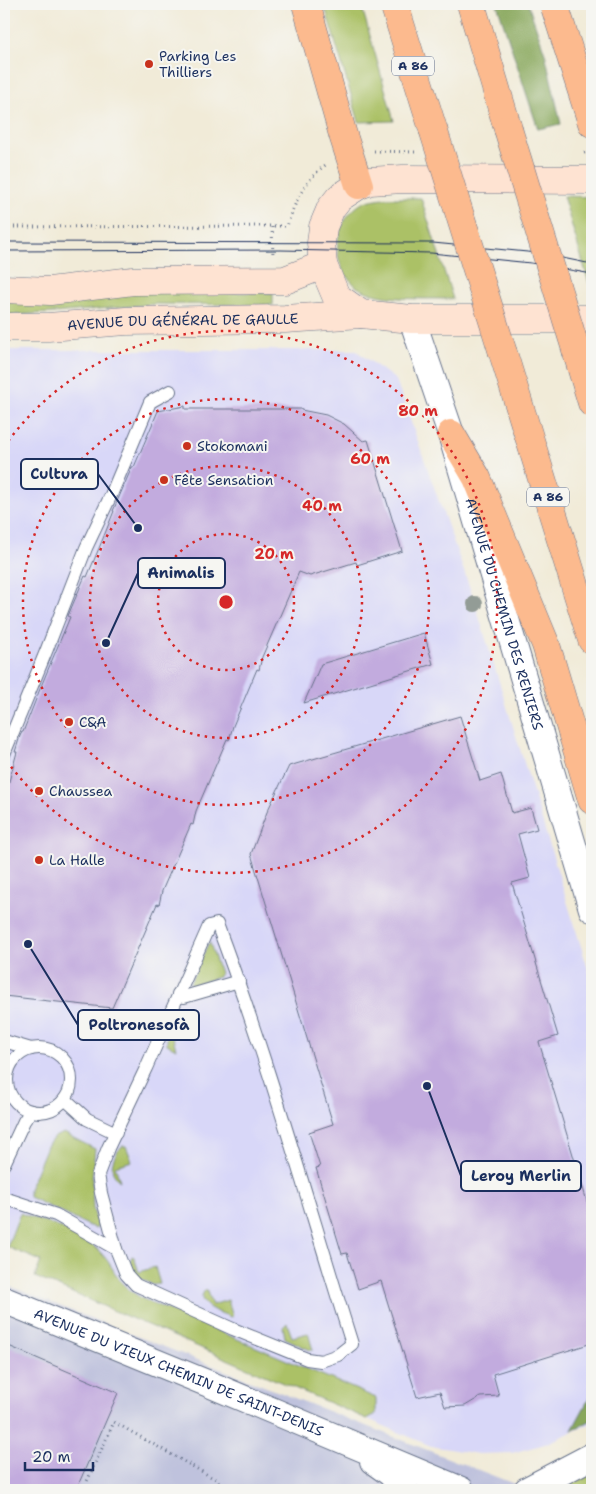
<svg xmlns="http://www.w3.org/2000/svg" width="596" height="1494" viewBox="0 0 596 1494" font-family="'Shantell Sans',sans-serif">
  <rect width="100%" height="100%" fill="#f6f6f2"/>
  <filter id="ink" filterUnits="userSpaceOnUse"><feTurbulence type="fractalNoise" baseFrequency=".02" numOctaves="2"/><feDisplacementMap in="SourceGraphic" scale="10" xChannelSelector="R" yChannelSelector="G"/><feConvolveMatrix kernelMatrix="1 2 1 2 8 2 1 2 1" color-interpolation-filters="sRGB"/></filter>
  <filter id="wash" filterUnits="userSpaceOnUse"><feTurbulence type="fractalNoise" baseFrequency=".0096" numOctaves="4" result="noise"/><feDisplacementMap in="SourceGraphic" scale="20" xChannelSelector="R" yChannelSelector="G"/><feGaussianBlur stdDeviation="1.12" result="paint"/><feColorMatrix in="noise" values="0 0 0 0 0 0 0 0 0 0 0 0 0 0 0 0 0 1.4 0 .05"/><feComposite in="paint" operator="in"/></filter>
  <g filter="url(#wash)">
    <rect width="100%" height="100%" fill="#f1ebd8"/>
    <path fill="#d8d7f8" d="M4,350h351l41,30 76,214 120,388v441l-47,21 -33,9 -34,1 -47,-8 -396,-169 6,-16 -37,-16z"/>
    <path fill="#bfc2dd" d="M4,1284l40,16 486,190h-526z"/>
    <g fill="#abc166" stroke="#637862">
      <path d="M324,4h37l33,117 -35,1z"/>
      <path d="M563,196l29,1v96z"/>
      <path d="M383,198h38l32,101c-28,-1 -72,3 -96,-12 -3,-2 -5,-6 -8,-8 -20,-23 -13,-62 15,-77 5,-2 13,-3 19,-4z"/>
      <path d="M141,291l132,2v12l-118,-1 -101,9 -50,2v-14z"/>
      <path d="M210,943l10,30 -1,4 -28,8 -1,-2 18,-39z"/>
      <path d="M183,1014l4,15 -15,5 4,15 -9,-5c-1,-12 6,-25 16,-30z"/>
      <path d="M64,1133l31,16 -3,31 1,28 5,19 -2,2 -67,-32v-8l18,-43 7,-9z"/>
      <path d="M122,1146h4l6,15 -17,5 5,15c-13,-9 -8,-25 2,-35z"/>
      <path d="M20,1213c27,11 62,18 82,41 8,8 12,19 19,28 6,7 14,12 22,17l233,99v16l-9,5 -332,-142 6,-16 -34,-14z"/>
      <path d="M132,1256l2,1 5,15 16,-5 5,17 -7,1 -19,-10 -4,-14z"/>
      <path d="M206,1289l6,16 16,-5 5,16 -2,1c-12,-5 -39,-12 -25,-28z"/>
      <path d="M287,1323l5,14 16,-4 5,17h-3l-25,-12 -2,-11z"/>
      <path d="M592,1474v16h-33z"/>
    </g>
    <g fill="#88a75b" stroke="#526b5c">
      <path d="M497,4h31l17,49 16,71 -23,5z"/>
      <path d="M592,1393v27l-20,10z"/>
    </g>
    <g id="blocks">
      <g fill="#c2abde">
        <path d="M185,406v3h116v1l25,5 18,9 19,17 5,-1 34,111 -45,14 -1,-3 -46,14 -11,-4 -37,85 -3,13 -2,-1 -24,57 -4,14 -2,-1 -31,72 -3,14 -2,-1 -29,67 -3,14 -2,-1 -45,104 -108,-12v-196l13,-48h-2l5,-16 2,-4h1l19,-48 28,-67 -2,-1 2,-5 15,-35 2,1 15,-36 12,-30h-1l19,-44h2l24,-56z"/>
        <path d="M424,633l9,31 -129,39 17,-39z"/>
        <path d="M460,716l20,65 21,-7 11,39 19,-5 6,21 -19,5 12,44 -18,5 46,153 -19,6 53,176v125l-99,31 6,22 -19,1 -15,9 -20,1 -5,-15 -23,5 -36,-116 -23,8 -11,-36 -5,1 -26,-86 4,-1 -11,-35 24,-8 -82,-270 16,-42 22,-46z"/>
        <path d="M4,1344l114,49 -42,97h-72z"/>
      </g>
    </g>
  </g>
  <g filter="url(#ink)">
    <use href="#blocks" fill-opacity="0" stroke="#667189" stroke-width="1"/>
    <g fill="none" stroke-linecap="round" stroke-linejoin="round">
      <defs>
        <g id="service">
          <path d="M4,754l43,-105 39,-101 25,-53 39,-93 20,-11"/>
          <path d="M217,924c52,138 91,280 135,420l-14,11 -17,6 -14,-2 -74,-30 -97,-44 -10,-11 -10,-25 -15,-56 -3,-19 10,-26 38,-80 63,-142z"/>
          <path d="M178,994l6,3 55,-16"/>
          <path d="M4,1041l27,8"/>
          <circle cx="39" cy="1080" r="32"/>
          <path d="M65,1099l22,20 29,14"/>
          <path d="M4,1164l20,-43 7,-10"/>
          <path d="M4,1198l52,17 60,34"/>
        </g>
        <g id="minor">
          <path id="s1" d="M412,319l39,115 141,475"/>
          <path id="s2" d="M4,1300l205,84 252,106"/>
          <path d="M373,1461l17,12 15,17"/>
          <path d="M527,1490l65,-34"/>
        </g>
        <g id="secondary">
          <path d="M592,180l-189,-1 -33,2 -11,4 -20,13 -8,10 -8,19 -2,16 2,22 13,31 25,18 51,5h180"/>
          <path d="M4,289l46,2 83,-10 152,-1 38,-15"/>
          <path id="s3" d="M4,327h44l78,-6 159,-2 76,-5"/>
        </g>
        <g id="motorway">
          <path d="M306,4l37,131 16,50"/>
          <path d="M394,4l39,125"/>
          <path d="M471,4l37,125"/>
          <path d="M554,4l38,119"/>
          <path d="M503,353l89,287"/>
          <path d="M577,353l15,50"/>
          <path d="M451,434l26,44 69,167 46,155"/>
        </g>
      </defs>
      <use href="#service" stroke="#667189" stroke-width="14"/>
      <use href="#minor" stroke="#667189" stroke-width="28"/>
      <use href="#secondary" stroke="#667189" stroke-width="29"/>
      <use href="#motorway" stroke="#667189" stroke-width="29"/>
      <g stroke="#667189" stroke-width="3" stroke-dasharray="1 4" stroke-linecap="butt">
        <path d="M374,151l41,1"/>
        <path d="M584,153l8,-2"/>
        <path d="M4,227l283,-1c8,-24 18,-47 40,-62"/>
        <path d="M272,227l1,29"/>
        <path d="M83,1490l31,-68 101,57 11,11"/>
      </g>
      <use href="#service" stroke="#fff" stroke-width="12"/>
      <use href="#minor" stroke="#fff" stroke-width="26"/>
      <use href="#secondary" stroke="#fee3d2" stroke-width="28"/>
      <use href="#motorway" stroke="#fcba8e" stroke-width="28"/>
      <g stroke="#1b2f5e" stroke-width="1">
        <path d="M4,242l429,1 105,10 54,11"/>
        <path d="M4,251l277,-1 150,3 100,10 61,11"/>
      </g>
      <defs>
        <g id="motorway-bridge">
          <path d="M433,129l70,224"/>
          <path d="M508,129l69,224"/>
        </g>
      </defs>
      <use href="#motorway-bridge" stroke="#667189" stroke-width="29" stroke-linecap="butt"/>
      <use href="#motorway-bridge" stroke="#fcba8e" stroke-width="28"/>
    </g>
    <circle fill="#939c96" cx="475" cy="604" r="8"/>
  </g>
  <g fill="none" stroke="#d62828" stroke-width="2.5" stroke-dasharray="2.5 5">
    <circle cx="226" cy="602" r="68"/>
    <circle cx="226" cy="602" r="136"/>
    <circle cx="226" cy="602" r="203"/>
    <path d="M4 447A271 271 0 1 1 4 757"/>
  </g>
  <g fill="#c8321e" stroke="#f6f6f2" stroke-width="2">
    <circle cx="149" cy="64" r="5"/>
    <circle cx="187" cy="446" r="5"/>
    <circle cx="164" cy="480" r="5"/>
    <circle cx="69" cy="722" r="5"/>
    <circle cx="39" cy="791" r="5"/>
    <circle cx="39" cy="860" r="5"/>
  </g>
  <g text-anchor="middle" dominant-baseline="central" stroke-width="4" stroke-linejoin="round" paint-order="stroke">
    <g fill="#f6f6f2" stroke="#5d6b8a" stroke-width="1">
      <rect x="392" y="56.5" width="42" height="19" rx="4"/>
      <rect x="527" y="487.5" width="42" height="19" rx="4"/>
    </g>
    <g font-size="12" font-weight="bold" fill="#1b2f5e">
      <text x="413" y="66">A 86</text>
      <text x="548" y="497">A 86</text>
    </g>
    <g font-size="14" fill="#1b2f5e" stroke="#f6f6f2" text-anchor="start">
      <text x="159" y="56">Parking Les<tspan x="159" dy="16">Thilliers</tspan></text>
      <text x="197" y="446">Stokomani</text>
      <text x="174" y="480">Fête Sensation</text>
      <text x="79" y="722">C&amp;A</text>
      <text x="49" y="791">Chaussea</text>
      <text x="49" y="860">La Halle</text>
    </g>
    <g font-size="14" fill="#1b2f5e" stroke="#f6f6f2">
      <text stroke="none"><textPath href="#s3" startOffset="179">AVENUE DU GÉNÉRAL DE GAULLE</textPath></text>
      <text stroke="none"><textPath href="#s1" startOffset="309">AVENUE DU CHEMIN DES RENIERS</textPath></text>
      <text stroke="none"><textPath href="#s2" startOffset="189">AVENUE DU VIEUX CHEMIN DE SAINT-DENIS</textPath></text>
    </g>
  </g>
  <circle cx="226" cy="602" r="8" fill="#d62828" stroke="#f6f6f2" stroke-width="2.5"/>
  <g font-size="15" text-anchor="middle" font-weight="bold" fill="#d62828" stroke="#f6f6f2" stroke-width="4" stroke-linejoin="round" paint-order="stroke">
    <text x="418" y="416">80 m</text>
    <text x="370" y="464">60 m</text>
    <text x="322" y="511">40 m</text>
    <text x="274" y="559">20 m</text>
  </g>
  <path fill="none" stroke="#1b2f5e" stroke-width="2" d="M138 528L98 474M106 643L138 573M28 944L78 1025M427 1086L461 1176"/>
  <g fill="#1b2f5e" stroke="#f6f6f2" stroke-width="2">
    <circle cx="138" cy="528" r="5"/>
    <circle cx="106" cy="643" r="5"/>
    <circle cx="28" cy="944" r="5"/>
    <circle cx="427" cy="1086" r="5"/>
  </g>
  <g fill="#f6f6f2" stroke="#1b2f5e" stroke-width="2">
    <rect x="21" y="459" width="77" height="30" rx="5"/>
    <rect x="138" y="558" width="87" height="30" rx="5"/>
    <rect x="78" y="1010" width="121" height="30" rx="5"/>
    <rect x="461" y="1161" width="120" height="30" rx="5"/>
  </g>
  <g font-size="15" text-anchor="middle" font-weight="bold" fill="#1b2f5e">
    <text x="59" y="479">Cultura</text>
    <text x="181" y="578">Animalis</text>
    <text x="139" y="1030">Poltronesofà</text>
    <text x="521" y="1181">Leroy Merlin</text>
  </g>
  <rect width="596" height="1494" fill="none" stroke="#f6f6f2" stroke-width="20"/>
  <path d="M25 1462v8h68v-8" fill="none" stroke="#1b2f5e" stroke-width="2.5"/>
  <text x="32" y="1462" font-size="15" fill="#1b2f5e" stroke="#f6f6f2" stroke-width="4" paint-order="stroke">20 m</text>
</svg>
